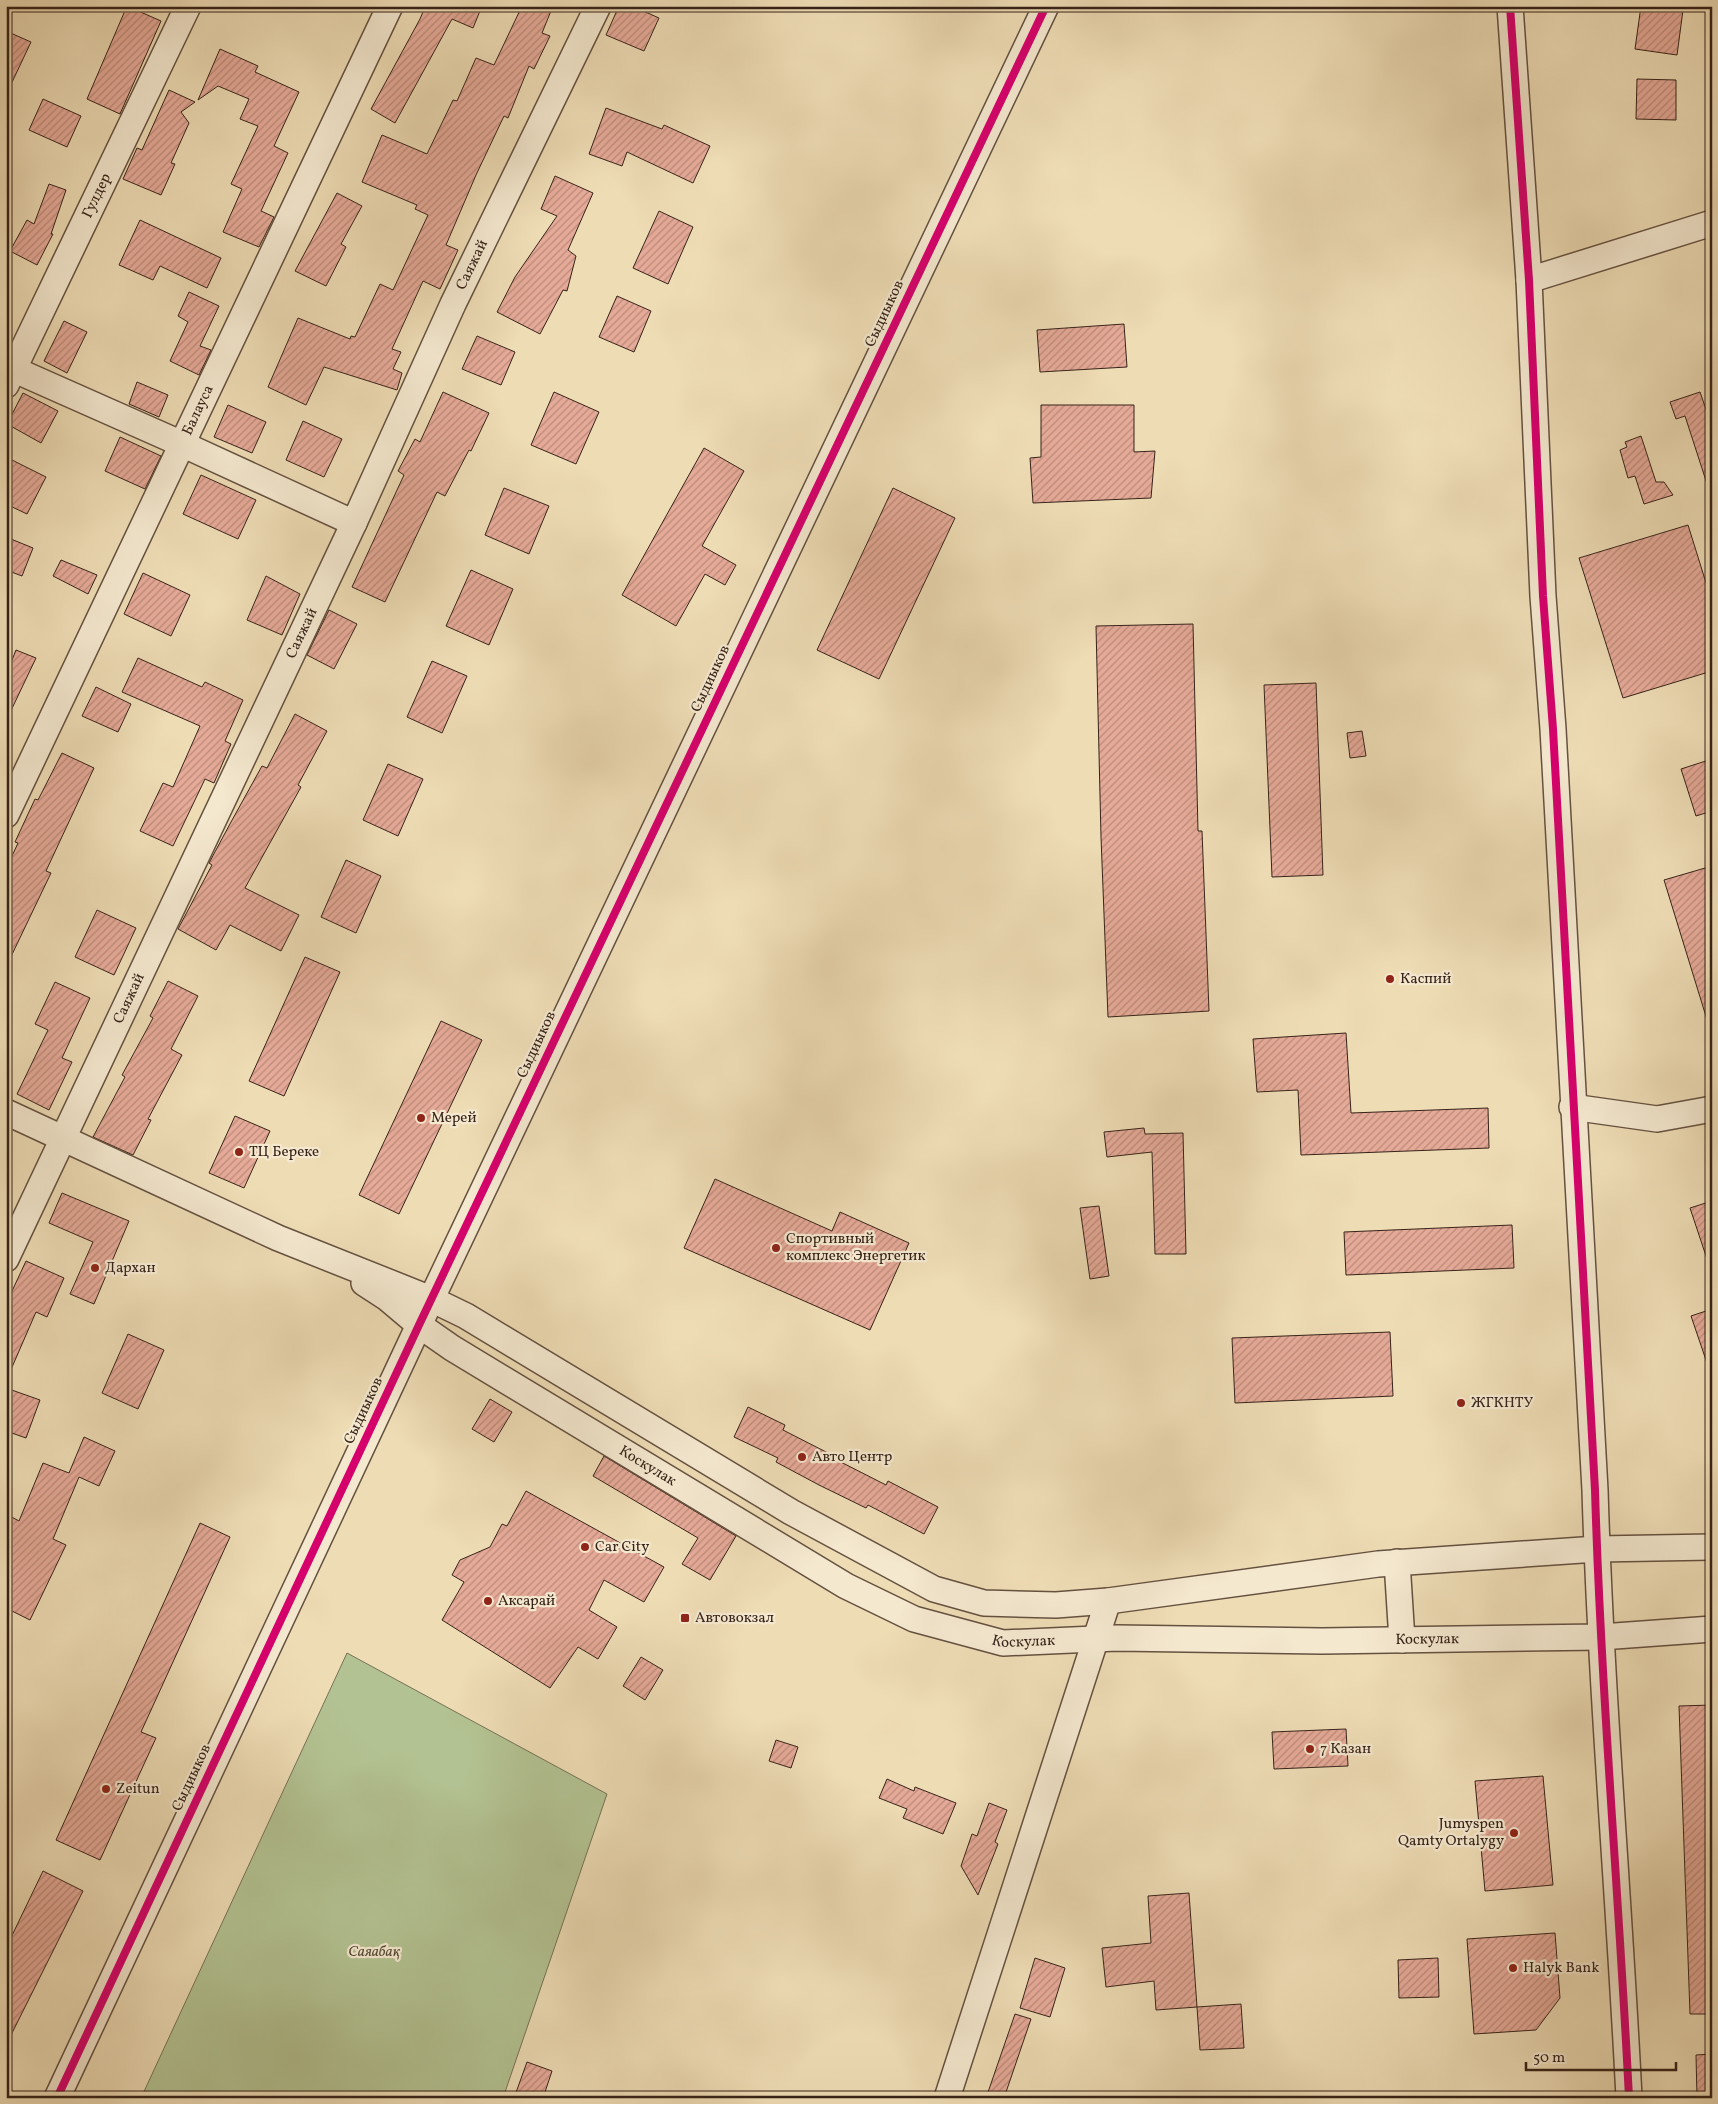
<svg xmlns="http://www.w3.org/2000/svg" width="1718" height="2104" viewBox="0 0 1718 2104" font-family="Vollkorn,serif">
  <defs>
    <pattern id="building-hatch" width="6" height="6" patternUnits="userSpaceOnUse" patternTransform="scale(1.25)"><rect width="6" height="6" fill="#e6aa98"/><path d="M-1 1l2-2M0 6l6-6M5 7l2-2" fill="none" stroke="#bb8a7b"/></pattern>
  </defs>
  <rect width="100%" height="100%" fill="#eedcb5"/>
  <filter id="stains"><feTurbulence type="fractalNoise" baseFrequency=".004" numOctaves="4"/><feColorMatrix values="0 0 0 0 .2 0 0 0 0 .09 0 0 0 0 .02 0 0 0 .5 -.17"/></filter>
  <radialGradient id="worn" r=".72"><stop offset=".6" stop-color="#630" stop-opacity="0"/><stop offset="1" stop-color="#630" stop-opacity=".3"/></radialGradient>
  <path fill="#b3c292" stroke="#757256" d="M347,1653l260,141 -104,304h-362z"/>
  <g fill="url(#building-hatch)" stroke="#372319">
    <path d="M127,6l34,15 -41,93 -33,-15z"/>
    <path d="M423,6h59l-9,22 -21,-9 -57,104 -24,-14 49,-90 5,-12z"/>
    <path d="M522,6h31l-11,27 8,3 -16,33 -5,-3 -21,52 -4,-2 -28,59 -30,70 12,5 -18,39 -17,-8 -31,68 9,3 -8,17 9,4 -5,17 -73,-23 -18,38 -38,-18 30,-69 52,21 1,-3 4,1 25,-53 13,6 35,-75 -13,-6 2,-4 -55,-23 20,-47 45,19 26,-54 4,1 19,-43 18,7z"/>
    <path d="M619,6h13l27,12 -15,33 -38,-16z"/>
    <path d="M1641,6l42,4 -6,45 -42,-6z"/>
    <path d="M6,31l25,11 -25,53z"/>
    <path d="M220,49l38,17 -3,6 44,20 -25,54 14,7 -27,58 13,6 -15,30 -36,-15 19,-43 -11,-5 27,-58 -18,-7 9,-20 -31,-13 -20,14z"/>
    <path d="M1637,79l39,1v40l-40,-1z"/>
    <path d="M169,90l26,12 -14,10 8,11 -18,40 4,1 -14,31 -38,-16 14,-31 5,2z"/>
    <path d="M43,99l38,17 -14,31 -38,-17z"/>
    <path d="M606,108l56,21 2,-4 46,21 -17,37 -66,-31 -5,14 -33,-12z"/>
    <path d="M555,176l38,17 -25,57 8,6 -9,35 -4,-1 -23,44 -43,-22 18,-35 42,-61 -16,-7z"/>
    <path d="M49,184l17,6 -15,44h2l-16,31 -27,-14 17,-31 7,4z"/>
    <path d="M337,193l25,13 -21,38 5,3 -20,39 -31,-15z"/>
    <path d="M659,211l34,16 -25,57 -35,-16z"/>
    <path d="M140,220l81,38 -14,30 -47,-22 -7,14 -34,-15z"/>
    <path d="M189,292l30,14 -19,40 11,4 -12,25 -29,-14 18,-39 -10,-6z"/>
    <path d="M617,296l34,15 -17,41 -35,-15z"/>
    <path d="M64,321l23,11 -20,41 -23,-12z"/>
    <path d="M1124,324l3,43 -87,5 -3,-42z"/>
    <path d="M477,336l38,16 -14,33 -39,-16z"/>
    <path d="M137,382l31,13 -9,22 -30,-13z"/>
    <path d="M443,392l46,21 -18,38 -2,-1 -24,46 -8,-4 -52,110 -33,-15 52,-112 -6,-4 17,-32 5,3z"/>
    <path d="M554,392l45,20 -23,52 -45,-19z"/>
    <path d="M1700,392l8,23 4,3v71l-3,1 -24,-74 -9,3 -6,-17z"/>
    <path d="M23,393l35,18 -17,32 -34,-19z"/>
    <path d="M228,405l38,17 -14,31 -38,-16z"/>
    <path d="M1041,405h93v47l21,-1 -4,47 -118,5 -3,-45 11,-1z"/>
    <path d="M303,421l39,18 -18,38 -38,-17z"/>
    <path d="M1641,436l15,46h8l9,13 -29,9 -9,-28 -7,2 -8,-28 7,-3 -2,-5z"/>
    <path d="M120,437l41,19 -16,33 -40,-18z"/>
    <path d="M704,448l40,23 -42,75 34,19 -11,20 -20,-11 -29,52 -54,-31z"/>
    <path d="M6,457l40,20 -19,37 -21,-10z"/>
    <path d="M201,475l55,25 -18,39 -55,-25z"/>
    <path d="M504,488l45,18 -20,48 -44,-19z"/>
    <path d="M893,488l62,30 -76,161 -62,-29z"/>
    <path d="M1688,525l24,77v69l-89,27 -44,-140z"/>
    <path d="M6,537l27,11 -11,28 -16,-6z"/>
    <path d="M61,560l36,15 -9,19 -35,-18z"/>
    <path d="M471,570l42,19 -24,56 -43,-19z"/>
    <path d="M143,573l47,22 -19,41 -47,-22z"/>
    <path d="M266,576l34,18 -18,41 -35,-15z"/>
    <path d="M329,610l28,14 -23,45 -27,-14z"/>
    <path d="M1193,624l5,207h4l7,180 -101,6 -7,-180 -5,-211z"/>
    <path d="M16,650l20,8 -30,63v-64l6,3z"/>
    <path d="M138,658l64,29 3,-5 38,18 -18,41 6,3 -17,39 -9,-4 -32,67 -33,-15 23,-48 10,4 27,-61 -78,-34z"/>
    <path d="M432,661l35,15 -25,57 -35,-16z"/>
    <path d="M1316,683l7,192 -51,2 -8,-192z"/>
    <path d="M96,687l35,17 -13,28 -36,-16z"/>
    <path d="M295,714l32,17 -29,54 3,2 -56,101 54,27 -18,36 -51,-26 -14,25 -38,-21 34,-64 -3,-2 22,-41 31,-56 5,2z"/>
    <path d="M1362,731l4,25 -16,2 -3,-25z"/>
    <path d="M62,753l32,15 -48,103 5,2 -45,94v-98l12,-26 -3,-1 20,-43 3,1z"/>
    <path d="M1712,759v52l-16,5 -15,-47z"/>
    <path d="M388,764l35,15 -25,57 -35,-16z"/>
    <path d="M346,860l35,16 -25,57 -35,-16z"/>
    <path d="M1712,866v156l-4,1 -44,-143z"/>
    <path d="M97,910l39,18 -22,47 -39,-18z"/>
    <path d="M305,957l35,15 -56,124 -35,-15z"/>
    <path d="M168,981l30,15 -27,53 11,6 -34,64 3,1 -18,35 -40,-18 32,-60 -3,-2 31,-57 -3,-2z"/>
    <path d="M55,982l35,16 -28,60 10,4 -23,48 -32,-16 31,-64 -13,-6z"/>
    <path d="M441,1021l41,19 -83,174 -40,-19z"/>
    <path d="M1346,1033l5,80 137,-5 1,40 -188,7 -3,-65 -41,2 -4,-53z"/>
    <path d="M235,1116l35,15 -26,57 -35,-15z"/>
    <path d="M1144,1128l1,6 38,-1 3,121h-31l-3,-102 -45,5 -3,-25z"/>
    <path d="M715,1179l117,52 8,-19 69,31 -39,87 -186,-82z"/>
    <path d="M62,1193l67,28 -35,83 -24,-10 23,-52 -44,-19z"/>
    <path d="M1712,1201v63l-3,1 -19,-57z"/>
    <path d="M1099,1206l10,70 -19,3 -10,-71z"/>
    <path d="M1512,1225l2,43 -168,7 -2,-43z"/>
    <path d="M26,1261l38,17 -17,39 -11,-5 -30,69v-77z"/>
    <path d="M1712,1309v60h-3l-18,-53z"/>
    <path d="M1390,1332l3,64 -158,7 -3,-65z"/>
    <path d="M128,1334l36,16 -26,59 -36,-16z"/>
    <path d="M6,1388l34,12 -14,38 -20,-7z"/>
    <path d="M490,1399l22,13 -18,30 -22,-13z"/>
    <path d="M748,1407l37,18 -2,5 45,23 -1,2 59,30 2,-4 50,26 -14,27 -56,-29 -2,3 -47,-23 -43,-23 2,-4 -44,-21z"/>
    <path d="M84,1437l31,14 -16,35 -20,-9 -26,62 13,6 -36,75 -24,-12v-94l13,7 24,-58 26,10z"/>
    <path d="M604,1456l132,80 -26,44 -28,-16 16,-26 -105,-62z"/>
    <path d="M526,1491l138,76 -20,35 -40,-22 -15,30 28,17 -19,32 -20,-12 -28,41 -108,-68 22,-38 -12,-7 8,-15 30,-13 12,-23 5,2z"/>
    <path d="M200,1523l30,14 -89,195 15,6 -56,122 -44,-20z"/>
    <path d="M641,1657l22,13 -18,30 -22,-14z"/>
    <path d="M1712,1705v309h-22l-11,-308z"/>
    <path d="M1346,1729l2,37 -74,3 -2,-37z"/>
    <path d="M776,1740l22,7 -7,21 -22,-7z"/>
    <path d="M1543,1776l10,109 -68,6 -10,-110z"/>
    <path d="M887,1779l27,12 1,-4 41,16 -13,31 -40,-16 4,-9 -28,-11z"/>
    <path d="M989,1803l18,7 -12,32 3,2 -20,51 -17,-29 11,-32 5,2z"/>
    <path d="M43,1871l40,20 -77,154v-97z"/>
    <path d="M1189,1893l8,114 44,-3 3,44 -44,2 -3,-43 -41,3 -2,-29 -48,6 -4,-39 49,-5 -3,-47z"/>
    <path d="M1555,1933l5,65 -24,32 -62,4 -7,-95z"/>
    <path d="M1035,1958l30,10 -15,49 -30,-9z"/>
    <path d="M1438,1958l1,39 -40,1 -1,-38z"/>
    <path d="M1015,2014l16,5 -27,79h-18z"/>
    <path d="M1712,2054v44h-15l-1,-43z"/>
    <path d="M527,2062l25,9 -9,27h-29z"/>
  </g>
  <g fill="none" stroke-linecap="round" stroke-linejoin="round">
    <defs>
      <g id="minor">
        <path d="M1510,6l19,274 14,316 10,133 42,761c6,203 24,405 34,608"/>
        <path d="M1529,280l183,-57"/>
        <path d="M6,366l176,78 172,79"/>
        <path id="s1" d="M6,385l182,-379"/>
        <path id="s2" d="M6,815l384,-809"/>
        <path d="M1572,1107l85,12 55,-10"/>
        <path d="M6,1112l272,126 153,61 35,17 325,196 143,77 50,14 72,2 52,-4 270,-37 219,-15 115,-2"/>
        <path id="s3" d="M6,1259l348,-736 99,-219 145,-298"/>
        <path id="s4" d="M364,1283l23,15 32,27 33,23 394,238 68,33 89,24 114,-5 205,3 279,-4 111,-8"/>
        <path d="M1397,1562l5,78"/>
        <path d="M57,2098l362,-773 627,-1319"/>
        <path d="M947,2098l161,-497"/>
      </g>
    </defs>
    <use href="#minor" stroke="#655140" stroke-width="28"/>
    <use href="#minor" stroke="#f4e8cf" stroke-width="25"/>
    <defs>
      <g id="cycleway">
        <path d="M1510,6l19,274 14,316 10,133 42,761c6,203 24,405 34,608"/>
        <path d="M57,2098l362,-773 627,-1319"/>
      </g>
    </defs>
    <use href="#cycleway" stroke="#f4e8cf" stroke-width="11"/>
    <use href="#cycleway" stroke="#d6006c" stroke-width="8"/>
  </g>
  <g fill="#8f2418" stroke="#f4e8cf" stroke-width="2">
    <circle cx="1390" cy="979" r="5"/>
    <circle cx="421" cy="1118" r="5"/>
    <circle cx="239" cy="1152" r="5"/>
    <circle cx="776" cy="1248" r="5"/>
    <circle cx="95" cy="1268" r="5"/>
    <circle cx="1461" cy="1403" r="5"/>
    <circle cx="802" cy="1457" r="5"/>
    <circle cx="585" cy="1547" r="5"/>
    <circle cx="488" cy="1601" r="5"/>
    <rect x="680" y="1613" width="10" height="10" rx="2.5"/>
    <circle cx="1310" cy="1749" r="5"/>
    <circle cx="106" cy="1789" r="5"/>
    <circle cx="1514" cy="1833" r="5"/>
    <circle cx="1513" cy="1968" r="5"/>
  </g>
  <g text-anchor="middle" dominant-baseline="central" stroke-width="4.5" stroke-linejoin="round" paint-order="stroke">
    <g font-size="15" fill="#372319" stroke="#f4e8cf">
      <text stroke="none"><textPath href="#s1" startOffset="210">Гулдер</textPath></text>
      <text stroke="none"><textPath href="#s3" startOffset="1098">Саяжай</textPath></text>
      <text transform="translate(885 314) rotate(-65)">Сыдиыков</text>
      <text stroke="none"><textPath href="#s2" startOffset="448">Балауса</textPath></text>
      <text stroke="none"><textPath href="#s3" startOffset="692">Саяжай</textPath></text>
      <text transform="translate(711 679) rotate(-65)">Сыдиыков</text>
      <text stroke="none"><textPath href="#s3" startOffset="288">Саяжай</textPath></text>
      <text transform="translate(537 1045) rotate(-65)">Сыдиыков</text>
      <text transform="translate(364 1411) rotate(-65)">Сыдиыков</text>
      <text stroke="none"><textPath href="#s4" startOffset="338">Коскулак</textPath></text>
      <text stroke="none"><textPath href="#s4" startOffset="758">Коскулак</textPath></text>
      <text stroke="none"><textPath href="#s4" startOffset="1162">Коскулак</textPath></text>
      <text transform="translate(192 1778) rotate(-65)">Сыдиыков</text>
    </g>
    <g font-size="15" fill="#372319" stroke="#f4e8cf" text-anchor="start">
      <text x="1400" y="979">Каспий</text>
      <text x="431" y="1118">Мерей</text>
      <text x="249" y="1152">ТЦ Береке</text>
      <text x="786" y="1239">Спортивный<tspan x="786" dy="17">комплекс Энергетик</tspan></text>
      <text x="105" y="1268">Дархан</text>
      <text x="1471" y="1403">ЖГКНТУ</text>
      <text x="812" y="1457">Авто Центр</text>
      <text x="595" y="1547">Car City</text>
      <text x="498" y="1601">Аксарай</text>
      <text x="695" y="1618">Автовокзал</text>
      <text x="1320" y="1749">7 Казан</text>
      <text x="116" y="1789">Zeitun</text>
      <text x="1504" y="1824" text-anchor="end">Jumyspen<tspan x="1504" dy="17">Qamty Ortalygy</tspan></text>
      <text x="1523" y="1968">Halyk Bank</text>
    </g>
    <g font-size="15" font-style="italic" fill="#564b37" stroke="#f4e8cf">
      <text x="374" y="1952">Саяабақ</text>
    </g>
  </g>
  <rect width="1718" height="2104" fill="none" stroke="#eedcb5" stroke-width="25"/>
  <rect x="8" y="8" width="1703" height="2089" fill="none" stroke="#372319" stroke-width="2.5"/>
  <rect x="12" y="12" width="1693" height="2079" fill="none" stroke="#372319"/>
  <path d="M1526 2062v8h150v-8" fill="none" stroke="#372319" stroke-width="2.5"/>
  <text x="1533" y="2062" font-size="15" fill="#372319" stroke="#f4e8cf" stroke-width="4" paint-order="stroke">50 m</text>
  <rect width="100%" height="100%" filter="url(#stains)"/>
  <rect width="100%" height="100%" fill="url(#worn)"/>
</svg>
